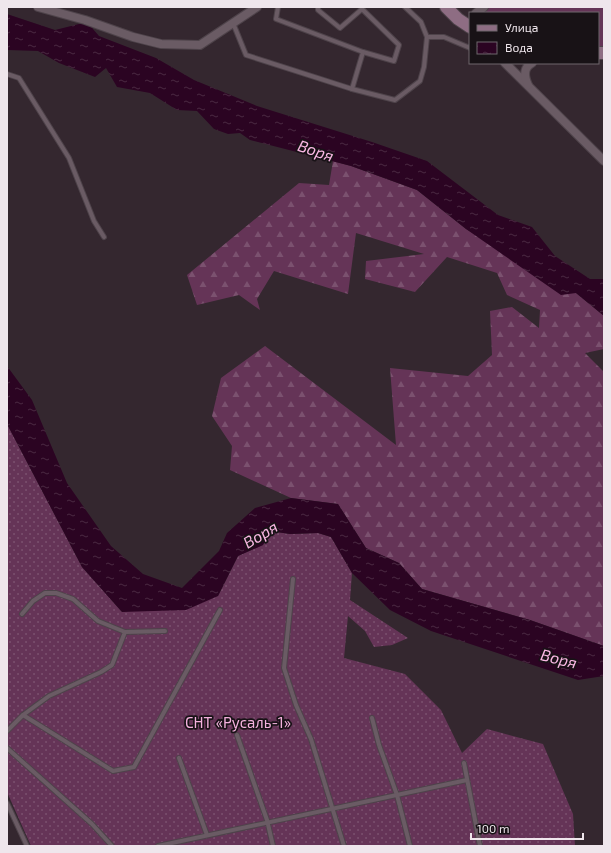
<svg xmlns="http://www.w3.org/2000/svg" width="611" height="853" viewBox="0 0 611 853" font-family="'Exo 2',sans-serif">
  <defs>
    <pattern id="forest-firs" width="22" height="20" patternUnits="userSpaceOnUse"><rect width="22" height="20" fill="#653457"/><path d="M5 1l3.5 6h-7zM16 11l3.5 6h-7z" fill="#7b516f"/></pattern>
    <pattern id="garden-dots" width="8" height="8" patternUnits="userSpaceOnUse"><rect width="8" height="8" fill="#653457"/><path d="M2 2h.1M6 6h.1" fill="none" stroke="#7b516f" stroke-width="1.8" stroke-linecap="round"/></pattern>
    <pattern id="water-ripples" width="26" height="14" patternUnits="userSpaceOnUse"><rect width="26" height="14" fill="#2b0422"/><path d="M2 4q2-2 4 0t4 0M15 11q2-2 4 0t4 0" fill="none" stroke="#4a2942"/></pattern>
  </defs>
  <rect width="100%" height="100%" fill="#34272f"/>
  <path fill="url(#forest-firs)" d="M333,161l18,5 66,24 49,39 110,64 28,23v33l-19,4 19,19v274l-74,-26 -108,-31 -23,-26 -33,-15 -28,-44 -47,-6 -61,-28 2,-24 -20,-30 9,-38 44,-32 131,99 -6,-77 78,8 24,-21 -2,-44 22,-4 27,21 1,-18 -33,-15 -10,-22 -50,-16 -32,35 -50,-13 1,-18 58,-7 -68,-21 -8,61 -74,-23 -17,28 3,11 -21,-15 -42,10 -10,-30 112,-92 30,2z"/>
  <path fill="url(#garden-dots)" d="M7,424l75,143 40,45 96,-16 20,-40 25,-11 7,-14 20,3 28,-1 13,4 21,36 -2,27 58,38 -16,7 -18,2 -9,-16 -17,-15 -4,42 61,16 36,36 21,43 25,-24 56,15 30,70 2,32h-544l-24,-54z"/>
  <path fill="#653457" d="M484,7h120v45h-6v-39h-122z"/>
  <g fill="url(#water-ripples)">
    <path d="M7,14l48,16 32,-8 12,14 57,22 38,22 63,26 115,36 55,19 71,54 34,12 23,29 35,23h14v37l-28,-23 -15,2 -95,-66 -49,-39 -66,-24 -101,-26 -10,-7 -12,1 -14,-5 -17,-18 -20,-1 -27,-17 -33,-6 -11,-19 -11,9 -36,-14 -21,-12 -31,-1z"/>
    <path d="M7,366l25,34 35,83 44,63 32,28 39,14 37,-37 8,-18 28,-25 36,-10 47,6 28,44 33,15 23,26 108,31 74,26v30l-26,4 -147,-49 -41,-21 -38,-37 -21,-36 -13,-4 -28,1 -20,-3 -7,14 -25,11 -20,40 -32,14 -64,2 -40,-45 -75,-143z"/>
  </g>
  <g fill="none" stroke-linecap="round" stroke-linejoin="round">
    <defs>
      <g id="lane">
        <path d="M318,7v3l22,18 22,-19 37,36 -5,16 -31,-9"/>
        <path d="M405,7l16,15 6,15h17l26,11"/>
        <path d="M233,23l13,32 106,34 11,-37 -87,-33 2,-12"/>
        <path d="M7,74l12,4 50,80 25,63 10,16"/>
        <path d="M352,89l43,11 25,-19 4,-14 3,-30"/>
        <path d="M293,579l-9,89 12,37 15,34 33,107"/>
        <path d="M22,614l11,-13 12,-8h11l17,6 25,22 27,11 -13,33 -11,7 -52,24 -26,19"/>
        <path d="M125,632l40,-1"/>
        <path d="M372,718l7,27 18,50 13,51"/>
        <path d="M7,731l16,-16 90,56 21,-4 86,-157"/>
        <path d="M237,735l30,85 6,26"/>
        <path d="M7,748l85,76 20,22"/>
        <path d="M179,758l28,77"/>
        <path d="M464,763l16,83"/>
        <path d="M7,803l20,43"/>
        <path d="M158,846l309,-66"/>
      </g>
      <g id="street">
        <path d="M38,7l47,13 48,17 28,7 39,1 57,-38"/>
        <path d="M476,13l8,-6"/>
        <path d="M505,63l99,98"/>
        <path d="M528,85c-4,-9 -5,-17 4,-22"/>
      </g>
      <g id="secondary">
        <path d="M446,7l12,12 12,8"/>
        <path d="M598,53h6"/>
      </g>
    </defs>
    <use href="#lane" stroke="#4e434a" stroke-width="6"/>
    <use href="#street" stroke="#4e434a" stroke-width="10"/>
    <use href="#secondary" stroke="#4e434a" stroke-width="14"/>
    <use href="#lane" stroke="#6a5b64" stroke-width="4"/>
    <use href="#street" stroke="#6a5b64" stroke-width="8"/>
    <use href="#secondary" stroke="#8e6d83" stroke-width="12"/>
  </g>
  <g text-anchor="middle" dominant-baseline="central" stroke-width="3.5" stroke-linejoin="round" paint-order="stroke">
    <g font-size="15" fill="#f4b2de" stroke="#181216">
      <text x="238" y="722">СНТ «Русаль-1»</text>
    </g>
    <g font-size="16" font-style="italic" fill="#f9b7e3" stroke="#181216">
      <text transform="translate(316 150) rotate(19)">Воря</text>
      <text transform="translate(260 534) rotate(-31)">Воря</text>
      <text transform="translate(559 658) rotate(14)">Воря</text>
    </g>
  </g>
  <rect width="611" height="853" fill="none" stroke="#efe6ec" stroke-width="16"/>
  <rect x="469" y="12" width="130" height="52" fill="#181216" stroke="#6e676c"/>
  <rect x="477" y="25" width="20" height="6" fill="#8e6d83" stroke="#6e676c"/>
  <text x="505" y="32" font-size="12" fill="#efe6ec">Улица</text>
  <rect x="477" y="42" width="20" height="12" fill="url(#water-ripples)" stroke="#6e676c"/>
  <text x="505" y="52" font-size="12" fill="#efe6ec">Вода</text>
  <path d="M471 833v6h112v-6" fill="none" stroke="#efe6ec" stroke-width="2"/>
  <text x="477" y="833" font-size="12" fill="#efe6ec" stroke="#181216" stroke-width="3" paint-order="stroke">100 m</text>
</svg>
